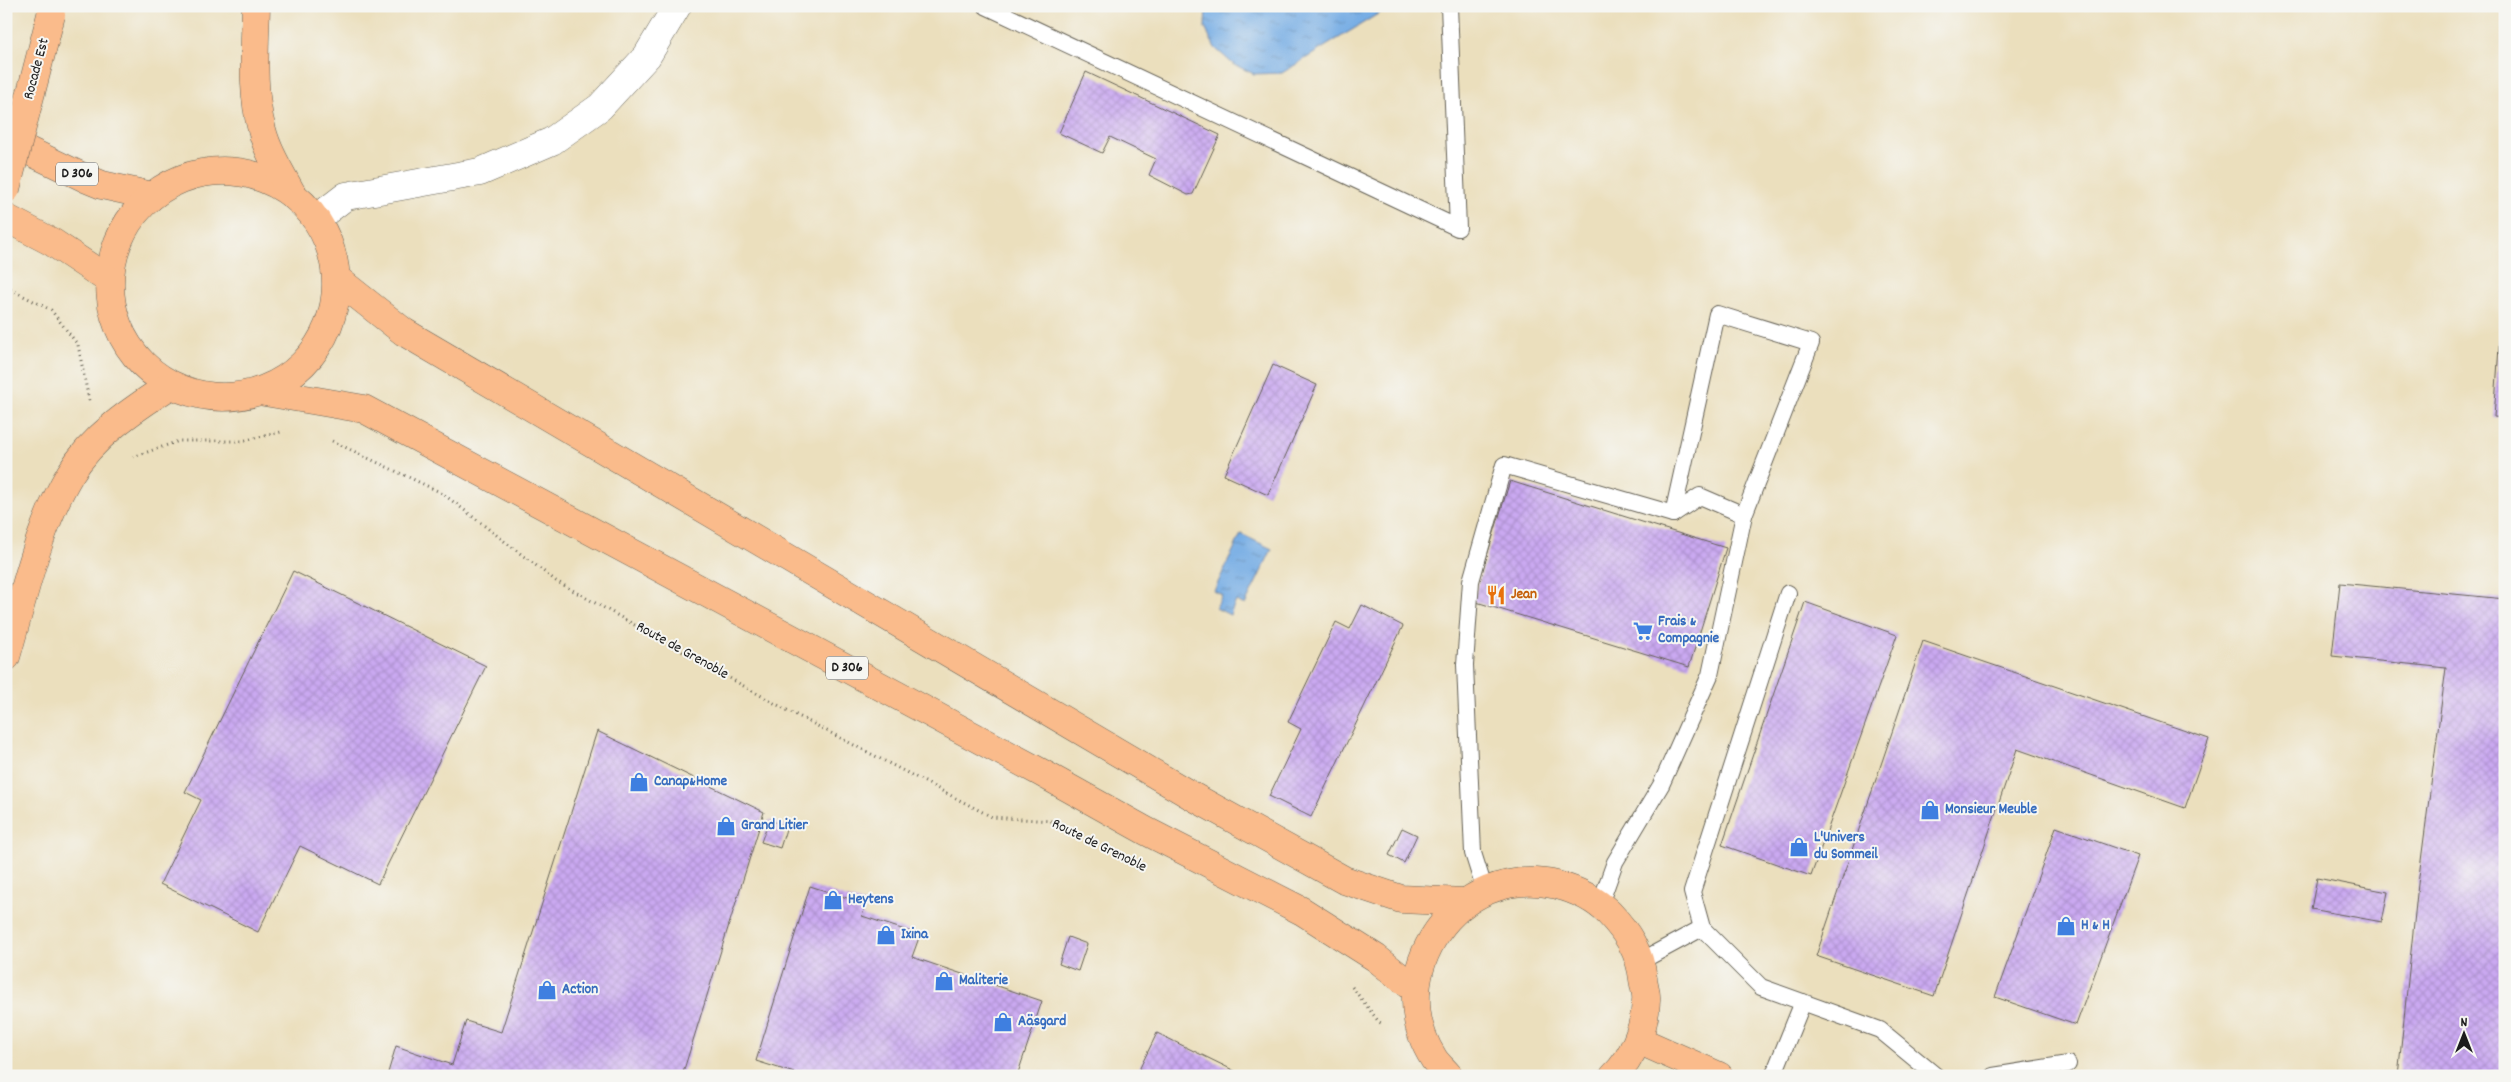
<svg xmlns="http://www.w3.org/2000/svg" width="2511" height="1082" viewBox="0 0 2511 1082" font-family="Dekko,sans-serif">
  <defs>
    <pattern id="water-ripples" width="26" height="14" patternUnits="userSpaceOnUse" patternTransform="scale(1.25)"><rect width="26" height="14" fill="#75ace4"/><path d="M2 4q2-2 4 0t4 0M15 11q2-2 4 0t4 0" fill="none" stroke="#5f8bb8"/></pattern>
    <pattern id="building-cross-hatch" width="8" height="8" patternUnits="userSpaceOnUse" patternTransform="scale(1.25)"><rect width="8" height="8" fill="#caa9f1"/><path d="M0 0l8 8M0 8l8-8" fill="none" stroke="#ad91ce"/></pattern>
  </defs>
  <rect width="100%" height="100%" fill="#f6f6f2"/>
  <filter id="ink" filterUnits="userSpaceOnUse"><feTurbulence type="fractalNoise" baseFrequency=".02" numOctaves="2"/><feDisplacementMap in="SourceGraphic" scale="10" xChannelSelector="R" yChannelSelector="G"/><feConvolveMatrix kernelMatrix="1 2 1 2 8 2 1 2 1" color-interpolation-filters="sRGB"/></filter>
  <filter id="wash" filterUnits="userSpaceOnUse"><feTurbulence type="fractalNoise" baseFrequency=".0096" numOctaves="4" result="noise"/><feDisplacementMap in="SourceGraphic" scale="20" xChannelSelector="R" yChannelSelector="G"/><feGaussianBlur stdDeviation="1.12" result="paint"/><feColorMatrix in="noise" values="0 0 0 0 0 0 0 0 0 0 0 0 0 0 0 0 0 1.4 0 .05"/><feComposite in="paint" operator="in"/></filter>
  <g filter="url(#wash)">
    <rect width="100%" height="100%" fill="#ebdfbd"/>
    <g fill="url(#water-ripples)" stroke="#486480">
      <path d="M1206,6h185l-109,67 -28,1 -21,-10 -18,-16 -10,-20z"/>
      <path d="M1241,534l31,15 -27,56 -9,-4 -6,14 -14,-7 6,-13 -8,-4z"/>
    </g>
    <g id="blocks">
      <g fill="url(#building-cross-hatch)">
        <path d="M1086,72l134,63 -27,59 -5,1 -39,-20 7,-16 -46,-22 -8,16 -43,-20z"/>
        <path d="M2503,291h2v127l-11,-1z"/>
        <path d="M1273,365l44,20 -49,110 -44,-20z"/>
        <path d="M1510,481l216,67 -37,119 -216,-66z"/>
        <path d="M293,571l193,95 -108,218 -78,-38 -42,86 -98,-48 41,-84 -16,-8z"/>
        <path d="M2340,583l165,16v477h-107l20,-192 28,-216 -114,-12z"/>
        <path d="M1805,602l92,33 -86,241 -89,-31z"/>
        <path d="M1362,605l41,21 -92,191 -42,-21 32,-67 -13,-7 48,-100 14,7z"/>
        <path d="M1923,641l286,98 -24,69 -168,-59 -83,247 -118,-40z"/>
        <path d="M597,731l167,81 -82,264h-295l9,-30 56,19 14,-44 35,11z"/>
        <path d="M769,820l18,6 -7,22 -19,-6z"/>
        <path d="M2056,827l82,29 -62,169 -81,-28z"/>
        <path d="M1402,828l15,7 -13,28 -15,-8z"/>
        <path d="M2317,878l71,14 -6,30 -71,-13z"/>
        <path d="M810,886l56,18 -4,12 58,19 -8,22 130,44 -25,75h-213l-48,-15z"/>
        <path d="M1068,937l19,7 -9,27 -19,-7z"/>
        <path d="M1157,1033l88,43h-109z"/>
      </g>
    </g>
  </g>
  <g filter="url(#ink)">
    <use href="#blocks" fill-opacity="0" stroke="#646054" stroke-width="1"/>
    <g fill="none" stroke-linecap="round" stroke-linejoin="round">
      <defs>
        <g id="lane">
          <path d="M986,6l472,222 -9,-222"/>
          <path d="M1673,514l27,-18 44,19"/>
          <path d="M1788,593l-96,299 10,36 59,59 119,43 56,46"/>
          <path d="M1485,891l-12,-38 -8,-188 6,-84 33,-116 169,49 44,-200 94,29 -67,172 -34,160 -49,110 -46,77 -15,42"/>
          <path d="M1641,961l61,-33"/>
          <path d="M1773,1076l30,-74"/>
          <path d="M1993,1076l75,-12"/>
        </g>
        <path id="street" d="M316,219l30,-23 134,-24 72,-31 48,-34 47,-51 30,-50"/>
        <g id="primary">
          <path d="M6,140l79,38 17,7 50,11"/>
          <circle cx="223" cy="284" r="113"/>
          <path d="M6,218l46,24 57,38"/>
          <path d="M337,279l67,53 788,464 152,84 57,19 63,3"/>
          <path d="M259,391l105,18 676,363 106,59 156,80 74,47 40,32"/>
          <path d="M1638,1040l81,36"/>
          <path d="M1449,1076c-5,-6 -11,-11 -15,-17 -55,-85 24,-198 123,-174 19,5 37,13 52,28 18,19 31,39 34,66 1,7 4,15 3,22 -1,26 -13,57 -32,75"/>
        </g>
        <g id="highway">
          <path d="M256,6c-1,41 -5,85 6,124 6,23 19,43 30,64"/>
          <path d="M6,657c18,-61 31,-128 64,-183 23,-38 62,-64 99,-88"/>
        </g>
      </defs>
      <use href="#lane" stroke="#646054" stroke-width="18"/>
      <use href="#street" stroke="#646054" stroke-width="29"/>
      <use href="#primary" stroke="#646054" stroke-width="29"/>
      <use href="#highway" stroke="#646054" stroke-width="29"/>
      <g stroke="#646054" stroke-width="3" stroke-dasharray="1 4" stroke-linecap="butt">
        <path d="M6,287l45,23 27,35 11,56"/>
        <path d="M332,441l110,52 114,88 227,127 209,109 60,4"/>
        <path d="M133,457l46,-16h63l39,-9"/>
        <path d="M1352,987l27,35 4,2"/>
      </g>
      <use href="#lane" stroke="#fff" stroke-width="16"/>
      <use href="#street" stroke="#fff" stroke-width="28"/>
      <use href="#primary" stroke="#fabb8b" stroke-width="28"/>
      <use href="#highway" stroke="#fabb8b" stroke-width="28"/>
      <defs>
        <path id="highway-bridge" d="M6,189l45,-174"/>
      </defs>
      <use href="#highway-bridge" stroke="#646054" stroke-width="29" stroke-linecap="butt"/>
      <use href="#highway-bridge" stroke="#fabb8b" stroke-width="28"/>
    </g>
  </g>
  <defs>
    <symbol id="restaurant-bare" viewBox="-9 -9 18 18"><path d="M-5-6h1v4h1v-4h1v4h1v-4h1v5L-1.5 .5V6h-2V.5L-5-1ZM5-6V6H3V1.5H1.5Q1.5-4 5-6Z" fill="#e8710a" stroke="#f6f6f2" stroke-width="2.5" paint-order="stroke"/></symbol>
    <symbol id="supermarket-bare" viewBox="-9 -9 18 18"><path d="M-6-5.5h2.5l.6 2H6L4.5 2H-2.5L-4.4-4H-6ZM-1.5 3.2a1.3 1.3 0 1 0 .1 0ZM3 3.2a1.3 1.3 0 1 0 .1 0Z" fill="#3f7fe0" stroke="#f6f6f2" stroke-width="2.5" paint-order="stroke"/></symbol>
    <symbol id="shop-bare" viewBox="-9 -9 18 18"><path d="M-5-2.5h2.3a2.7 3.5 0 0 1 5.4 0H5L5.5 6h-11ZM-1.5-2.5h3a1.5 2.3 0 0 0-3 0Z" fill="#3f7fe0" stroke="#f6f6f2" stroke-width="2.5" paint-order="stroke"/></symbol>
  </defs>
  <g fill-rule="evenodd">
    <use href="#restaurant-bare" x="1482" y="581" width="28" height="28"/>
    <use href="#supermarket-bare" x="1629" y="617" width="28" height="28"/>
    <use href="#shop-bare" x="625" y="768" width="28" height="28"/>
    <use href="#shop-bare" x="1916" y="796" width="28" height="28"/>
    <use href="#shop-bare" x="712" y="812" width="28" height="28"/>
    <use href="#shop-bare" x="1785" y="833" width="28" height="28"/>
    <use href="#shop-bare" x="819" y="886" width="28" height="28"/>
    <use href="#shop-bare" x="2052" y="912" width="28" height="28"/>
    <use href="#shop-bare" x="872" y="921" width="28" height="28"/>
    <use href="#shop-bare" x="930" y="967" width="28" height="28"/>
    <use href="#shop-bare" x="533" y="976" width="28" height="28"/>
    <use href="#shop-bare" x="989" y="1008" width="28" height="28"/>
  </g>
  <g text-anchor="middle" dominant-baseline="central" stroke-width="4" stroke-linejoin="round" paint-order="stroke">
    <g fill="#f6f6f2" stroke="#5d5d5c" stroke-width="1">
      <rect x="56" y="162.5" width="42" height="23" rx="4"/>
      <rect x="826" y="656.5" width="42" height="23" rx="4"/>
    </g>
    <g font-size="14" font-weight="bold" fill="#1c1c1c">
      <text x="77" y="174">D 306</text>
      <text x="847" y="668">D 306</text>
    </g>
    <g font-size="15" fill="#1c1c1c" stroke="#f6f6f2">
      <text transform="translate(37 69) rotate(-75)">Rocade Est</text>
      <text transform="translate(682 651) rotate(29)">Route de Grenoble</text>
      <text transform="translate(1099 846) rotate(26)">Route de Grenoble</text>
    </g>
    <g font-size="15" font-weight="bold" fill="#c56008" stroke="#f6f6f2" text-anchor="start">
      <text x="1511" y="595">Jean</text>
    </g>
    <g font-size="15" font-weight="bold" fill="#366cbe" stroke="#f6f6f2" text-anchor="start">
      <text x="1658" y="622">Frais &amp;<tspan x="1658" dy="17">Compagnie</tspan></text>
      <text x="654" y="782">Canap&amp;Home</text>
      <text x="1945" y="810">Monsieur Meuble</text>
      <text x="741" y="826">Grand Litier</text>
      <text x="1814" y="838">L'Univers<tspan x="1814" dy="17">du Sommeil</tspan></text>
      <text x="848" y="900">Heytens</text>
      <text x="2081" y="926">H &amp; H</text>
      <text x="901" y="935">Ixina</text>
      <text x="959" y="981">Maliterie</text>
      <text x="562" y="990">Action</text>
      <text x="1018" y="1022">Aäsgard</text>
    </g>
  </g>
  <rect width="2511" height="1082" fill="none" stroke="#f6f6f2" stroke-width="25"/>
  <g transform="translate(2464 1034)" stroke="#f6f6f2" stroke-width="4" paint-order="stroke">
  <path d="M0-4L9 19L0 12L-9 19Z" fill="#1c1c1c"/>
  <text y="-8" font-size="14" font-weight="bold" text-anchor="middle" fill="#1c1c1c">N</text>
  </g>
</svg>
